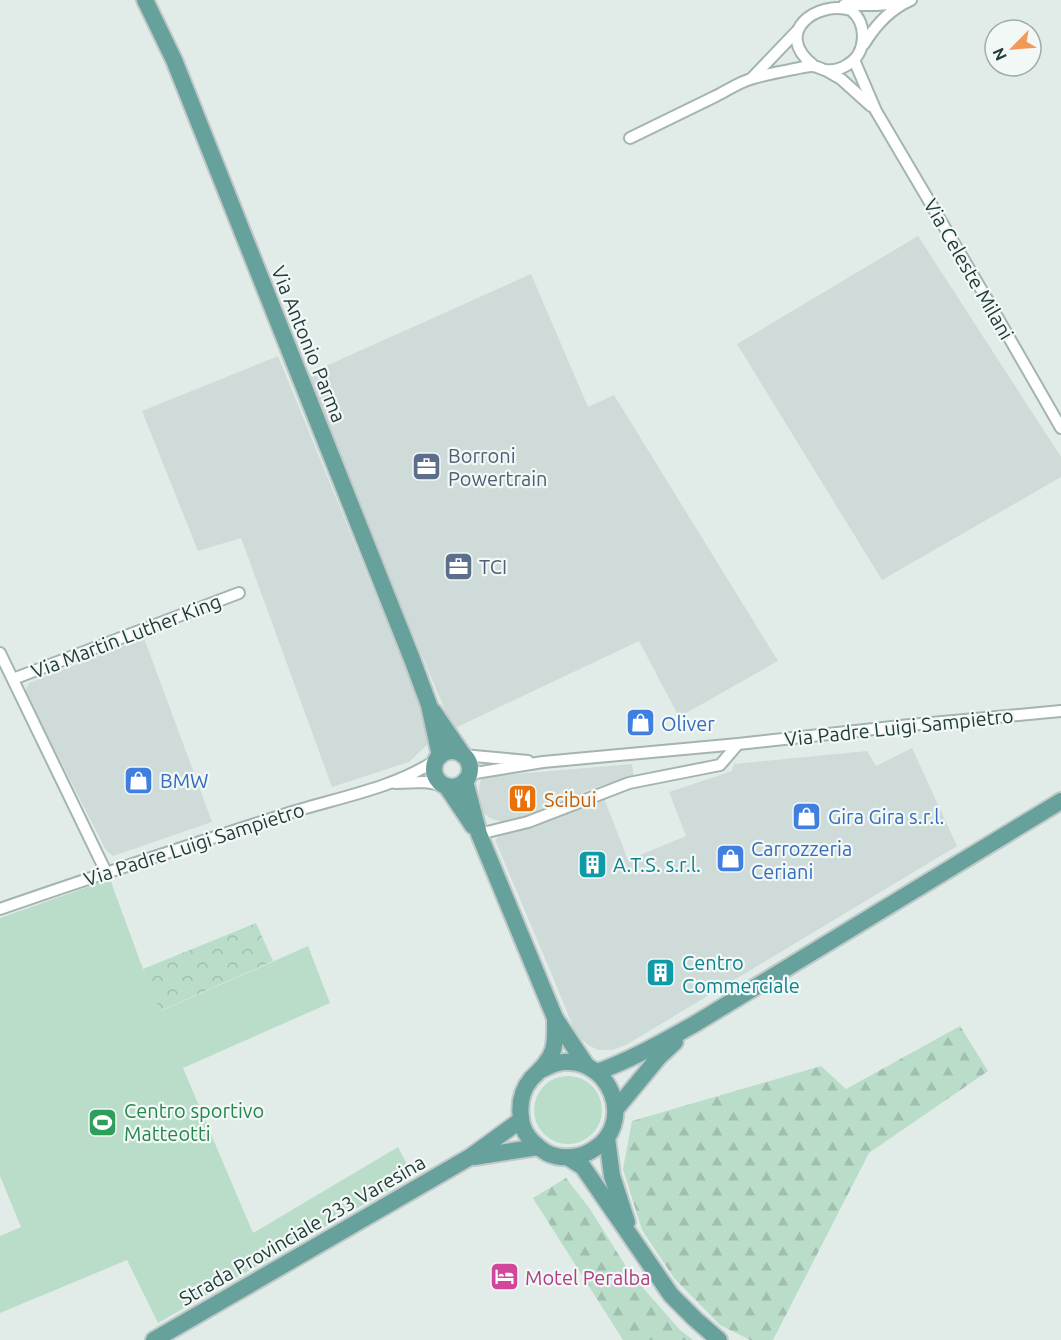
<svg xmlns="http://www.w3.org/2000/svg" width="1061" height="1340" viewBox="0 0 1061 1340" font-family="Ubuntu,sans-serif">
  <defs>
    <pattern id="forest-firs" width="22" height="20" patternUnits="userSpaceOnUse" patternTransform="scale(1.5)"><rect width="22" height="20" fill="#baddca"/><path d="M5 1l3.5 6h-7zM16 11l3.5 6h-7z" fill="#a0bfae"/></pattern>
    <pattern id="park-crowns" width="20" height="18" patternUnits="userSpaceOnUse" patternTransform="scale(1.5)"><rect width="20" height="18" fill="#baddca"/><path d="M2 6a3 3 0 1 1 6 0M12 15a3 3 0 1 1 6 0" fill="none" stroke="#a0bfae"/></pattern>
  </defs>
  <rect width="100%" height="100%" fill="#e1ece9"/>
  <g fill="#cfdbd8">
    <path d="M918,236l143,221v20l-179,103 -145,-236z"/>
    <path d="M531,274l57,133 26,-12 164,266 -99,56 -40,-76 -186,88 -77,-182 -68,-173z"/>
    <path d="M278,356l152,372 -2,16 -19,18 -77,25 -91,-249 -43,13 -56,-140z"/>
    <path d="M144,638l68,184 -99,34 -7,-6 -81,-158 4,-9z"/>
    <path d="M912,748l45,98 -331,199 -14,5h-14l-10,-5 -7,-6 -7,-10 -22,-54 -57,-135 7,-8 28,-4 74,-30 24,62 58,-24 -17,-44 63,-21 2,-7 133,-13 9,15z"/>
    <path d="M632,764l2,13 -13,2 -35,12 -57,26 -14,4 -13,1 -12,-4 -6,-4 -4,-9 -1,-15 1,-8 3,-5z"/>
  </g>
  <g fill="#baddca">
    <path d="M110,879l33,90 18,42 147,-65 22,57 -147,65 70,165 145,-86 15,29 -255,147 -31,-63 -127,53v-77l21,-9 -21,-51v-258z"/>
    <circle cx="568" cy="1110" r="34"/>
  </g>
  <g fill="url(#forest-firs)">
    <path d="M960,1026l28,45 -119,82 -96,187h-23l-30,-15 -46,-47 -32,-48 -19,-61 9,-48 189,-55 25,23z"/>
    <path d="M566,1178l24,31 40,64 50,57 13,10h-70l-90,-142z"/>
  </g>
  <path fill="url(#park-crowns)" d="M256,923l17,38 -113,50 -17,-42z"/>
  <g fill="none" stroke-linecap="round" stroke-linejoin="round">
    <defs>
      <g id="minor">
        <path d="M844,5h32l26,-2"/>
        <path d="M864,44c11,-18 26,-35 47,-44"/>
        <path d="M854,60l22,51 112,190 73,127"/>
        <path d="M827,71l14,8 30,27"/>
        <path d="M752,78l45,-47"/>
        <path d="M630,138c29,-14 57,-28 86,-42 12,-6 25,-15 38,-18 13,-4 27,-6 40,-9 6,-1 12,-3 18,-3 5,0 9,3 13,4 8,1 16,-1 22,-5 20,-11 21,-41 4,-55 -34,-10 -79,22 -38,55"/>
        <path d="M0,653l106,219"/>
        <path d="M13,679l226,-86"/>
        <path d="M463,755l65,6"/>
        <path d="M469,774l74,-12 195,-18 172,-19 151,-14"/>
        <path d="M395,783l30,-1 18,3"/>
        <path d="M479,834l49,-12 101,-39 91,-18 18,-21"/>
        <path d="M0,909c95,-33 190,-64 286,-95 49,-16 107,-25 150,-54"/>
      </g>
      <g id="primary">
        <path d="M145,0l29,60 238,599 17,46 11,51"/>
        <path d="M433,711l30,44"/>
        <circle cx="452" cy="769" r="18"/>
        <path d="M465,781l14,53 76,184 31,47"/>
        <path d="M447,787l26,39"/>
        <path d="M543,1069c8,-4 17,-8 26,-7 40,1 62,53 33,81 -7,6 -14,11 -24,13 -10,2 -21,2 -31,-3 -13,-8 -25,-20 -26,-35 -2,-14 1,-28 10,-39 9,-9 18,-17 22,-29 3,-10 2,-22 2,-32"/>
        <path d="M597,1072c34,-12 65,-30 96,-47l368,-224"/>
        <path d="M616,1109l43,-52 16,-15"/>
        <path d="M607,1138l5,38 15,46"/>
        <path d="M474,1157l64,-10"/>
        <path d="M569,1158l14,9 88,128 24,24 24,21"/>
        <path d="M154,1340l316,-183 51,-37"/>
      </g>
    </defs>
    <use href="#minor" stroke="#a4b4b1" stroke-width="14"/>
    <use href="#primary" stroke="#c1c8c8" stroke-width="20"/>
    <use href="#minor" stroke="#fff" stroke-width="10"/>
    <use href="#primary" stroke="#66a19c" stroke-width="16"/>
  </g>
  <defs>
    <symbol id="office-square" viewBox="-11 -11 22 22"><rect x="-9" y="-9" width="18" height="18" rx="4" fill="#5c6f8a" stroke="#f2f8f6"/><path d="M-6-3h4V-5.5h4V-3h4V5H-6ZM-1-4.5V-3h2v-1.5ZM-6 0V1H6V0Z" fill="#fff"/></symbol>
    <symbol id="shop-square" viewBox="-11 -11 22 22"><rect x="-9" y="-9" width="18" height="18" rx="4" fill="#3f7fe0" stroke="#f2f8f6"/><path d="M-5-2.5h2.3a2.7 3.5 0 0 1 5.4 0H5L5.5 6h-11ZM-1.5-2.5h3a1.5 2.3 0 0 0-3 0Z" fill="#fff"/></symbol>
    <symbol id="restaurant-square" viewBox="-11 -11 22 22"><rect x="-9" y="-9" width="18" height="18" rx="4" fill="#e8710a" stroke="#f2f8f6"/><path d="M-5-6h1v4h1v-4h1v4h1v-4h1v5L-1.5 .5V6h-2V.5L-5-1ZM5-6V6H3V1.5H1.5Q1.5-4 5-6Z" fill="#fff"/></symbol>
    <symbol id="building-square" viewBox="-11 -11 22 22"><rect x="-9" y="-9" width="18" height="18" rx="4" fill="#0f9aa8" stroke="#f2f8f6"/><path d="M-4-6H4V6H1V3H-1V6H-4ZM-2.5-4.3h1.7v1.8h-1.7ZM.8-4.3h1.7v1.8H.8ZM-2.5-1h1.7V.8h-1.7ZM.8-1h1.7V.8H.8Z" fill="#fff"/></symbol>
    <symbol id="stadium-square" viewBox="-11 -11 22 22"><rect x="-9" y="-9" width="18" height="18" rx="4" fill="#2e9e5b" stroke="#f2f8f6"/><path d="M0-5a6.5 5 0 1 0 0 10a6.5 5 0 1 0 0-10ZM-3.5-1.8h7v3.6h-7Z" fill="#fff"/></symbol>
    <symbol id="hotel-square" viewBox="-11 -11 22 22"><rect x="-9" y="-9" width="18" height="18" rx="4" fill="#d1479c" stroke="#f2f8f6"/><path d="M-6-4.5h1.5V1H6V5H4.5V3h-9V5H-6ZM-4 0a1.8 1.8 0 1 1 3.6 0ZM.5 0V-2.5h3Q6-2.5 6 0Z" fill="#fff"/></symbol>
  </defs>
  <g fill-rule="evenodd">
    <use href="#office-square" x="410" y="450" width="33" height="33"/>
    <use href="#office-square" x="442" y="550" width="33" height="33"/>
    <use href="#shop-square" x="624" y="706" width="33" height="33"/>
    <use href="#shop-square" x="122" y="764" width="33" height="33"/>
    <use href="#restaurant-square" x="506" y="782" width="33" height="33"/>
    <use href="#shop-square" x="790" y="800" width="33" height="33"/>
    <use href="#shop-square" x="714" y="842" width="33" height="33"/>
    <use href="#building-square" x="576" y="848" width="33" height="33"/>
    <use href="#building-square" x="644" y="956" width="33" height="33"/>
    <use href="#stadium-square" x="86" y="1106" width="33" height="33"/>
    <use href="#hotel-square" x="488" y="1260" width="33" height="33"/>
  </g>
  <g text-anchor="middle" dominant-baseline="central" stroke-width="4.5" stroke-linejoin="round" paint-order="stroke">
    <g font-size="20" fill="#223c3a" stroke="#f2f8f6">
      <text transform="translate(969 269) rotate(60)">Via Celeste Milani</text>
      <text transform="translate(309 344) rotate(68)">Via Antonio Parma</text>
      <text transform="translate(126 636) rotate(-21)">Via Martin Luther King</text>
      <text transform="translate(899 727) rotate(-6)">Via Padre Luigi Sampietro</text>
      <text transform="translate(194 844) rotate(-18)">Via Padre Luigi Sampietro</text>
      <text transform="translate(302 1230) rotate(-30)">Strada Provinciale 233 Varesina</text>
    </g>
    <g font-size="20" fill="#4e5e75" stroke="#f2f8f6" text-anchor="start">
      <text x="448" y="455">Borroni<tspan x="448" dy="23">Powertrain</tspan></text>
      <text x="479" y="566">TCI</text>
    </g>
    <g font-size="20" fill="#366cbe" stroke="#f2f8f6" text-anchor="start">
      <text x="661" y="723">Oliver</text>
      <text x="160" y="780">BMW</text>
      <text x="828" y="816">Gira Gira s.r.l.</text>
      <text x="751" y="848">Carrozzeria<tspan x="751" dy="23">Ceriani</tspan></text>
    </g>
    <g font-size="20" fill="#c56008" stroke="#f2f8f6" text-anchor="start">
      <text x="544" y="799">Scibui</text>
    </g>
    <g font-size="20" fill="#0d838f" stroke="#f2f8f6" text-anchor="start">
      <text x="613" y="864">A.T.S. s.r.l.</text>
      <text x="682" y="962">Centro<tspan x="682" dy="23">Commerciale</tspan></text>
    </g>
    <g font-size="20" fill="#27864d" stroke="#f2f8f6" text-anchor="start">
      <text x="124" y="1110">Centro sportivo<tspan x="124" dy="23">Matteotti</tspan></text>
    </g>
    <g font-size="20" fill="#b23c85" stroke="#f2f8f6" text-anchor="start">
      <text x="525" y="1277">Motel Peralba</text>
    </g>
  </g>
  <g transform="translate(1013 48) rotate(245)"><circle r="28" fill="#f2f8f6" stroke="#9fadab" stroke-width="1.5"/>
  <path d="M0-4.5L10 22L0 15L-10 22Z" fill="#f09a5a"/>
  <text y="-9" font-size="16" font-weight="bold" text-anchor="middle" fill="#223c3a">N</text>
  </g>
</svg>
